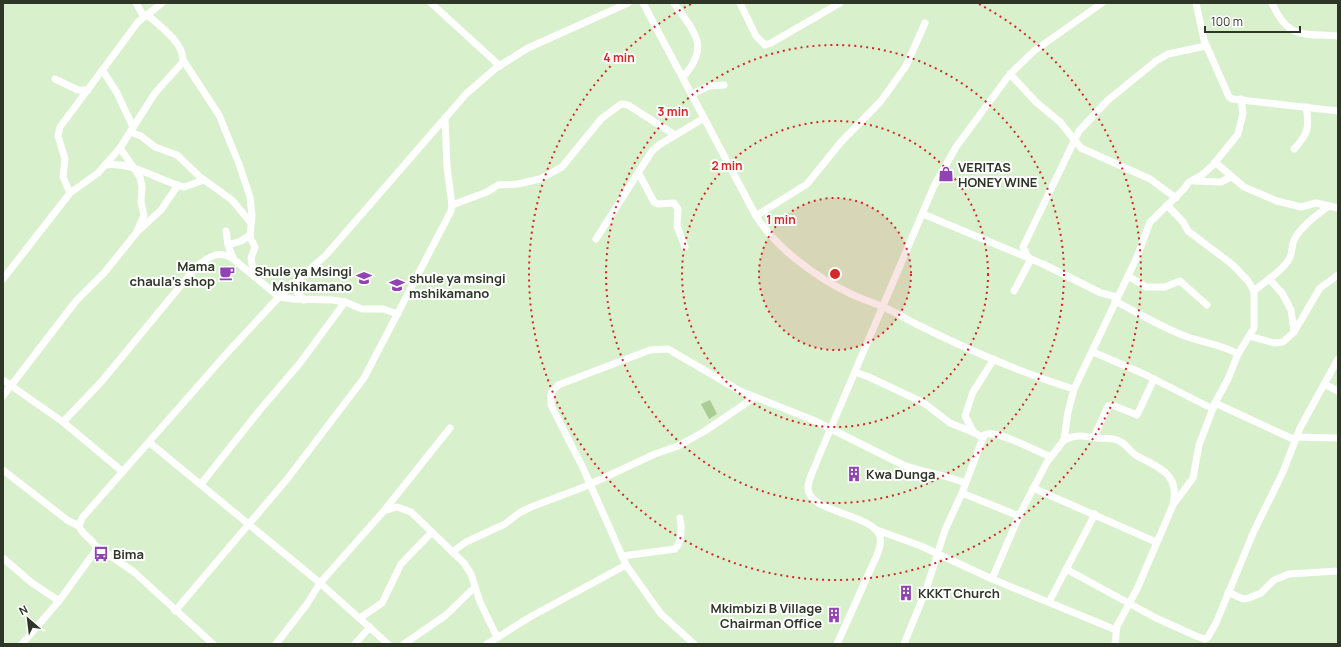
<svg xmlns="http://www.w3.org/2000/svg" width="1341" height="647" viewBox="0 0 1341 647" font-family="Manrope,sans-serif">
  <rect width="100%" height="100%" fill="#d8f0cb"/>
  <path fill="#a9cd94" d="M710,400l7,14 -8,5 -8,-15z"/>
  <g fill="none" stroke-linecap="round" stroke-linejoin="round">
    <g stroke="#fff" stroke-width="7">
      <path d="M136,3l8,14"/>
      <path d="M431,3l69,63"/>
      <path d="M643,3l113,213c20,32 61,62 95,78 13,6 27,10 39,16 9,4 16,9 24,13 52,26 105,49 160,66"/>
      <path d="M674,3c20,29 37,43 9,74"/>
      <path d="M740,3l16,33 9,9 6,-2 69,-40"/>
      <path d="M1196,3l8,37 25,57 3,2 106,12"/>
      <path d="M1272,3c16,37 30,30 66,33"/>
      <path d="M183,60l36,55 20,49 11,33 2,18 -2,22 5,10 -4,11 3,18"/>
      <path d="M103,71l14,22 16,34"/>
      <path d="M1010,74l26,28 24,20 21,26 69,31 26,19"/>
      <path d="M55,79l23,11h10"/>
      <path d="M692,94l17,-8 15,-1"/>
      <path d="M130,132l11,4 14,11 22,8 23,22 32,23 19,23"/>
      <path d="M120,148l20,29 2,10 -1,15 3,13 -7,16"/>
      <path d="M1294,149c14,-15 16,-22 12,-42"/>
      <path d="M1215,162l29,25 33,14 24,6 15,-4 22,5"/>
      <path d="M105,165c26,-4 55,16 79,22l20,-7"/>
      <path d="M638,172l16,30 4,2 16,-1 4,6 -1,17 8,21"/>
      <path d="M1194,181l27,1 10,-5"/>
      <path d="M70,193l-7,-16 2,-18 -7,-23 2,-9 78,-105 24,-19"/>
      <path d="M452,205l35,-13 11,-7 20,-1 22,-5 22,-12 39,-48 20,-15 7,1 47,30"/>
      <path d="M923,214l120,50 58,29 16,4"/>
      <path d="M756,216l51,-32 34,-42 40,-41 25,-35 19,-43"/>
      <path d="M226,231l2,14 5,13"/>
      <path d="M596,239l56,-88 7,-6 45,-27"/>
      <path d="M228,245l13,-4 9,-6"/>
      <path d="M1028,257l-5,-10 56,-116 28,-30 49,-40 12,-7 38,-8"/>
      <path d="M1128,276l18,11h19l15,-6 27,24"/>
      <path d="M3,279l67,-86 28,-20 22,-25 35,-55 27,-30c6,-17 -24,-39 -35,-48"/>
      <path d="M1269,279l13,14 9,17 3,22"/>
      <path d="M292,286l12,14"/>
      <path d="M1014,291l17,-32"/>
      <path d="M1254,291c11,-10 26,-18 34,-30 5,-7 3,-14 6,-21 7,-14 23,-25 35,-34"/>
      <path d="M1115,301c23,12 46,26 70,35 18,7 36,8 53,18"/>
      <path d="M1249,336l25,7 9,-1 11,-10 26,-44 18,-13"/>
      <path d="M1093,352l51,22 69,35"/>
      <path d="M855,372l14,5 55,26 26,20 25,10 8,5"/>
      <path d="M3,380l60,42 60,50"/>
      <path d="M1324,384l14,7"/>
      <path d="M3,396l73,-95 28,-28 33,-41 24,-22 17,-25"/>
      <path d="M1215,403l80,37"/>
      <path d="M63,422l39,-41 94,-114c13,-10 21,-17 36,-9l47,39 14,2 39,1 13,2 17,7h21l15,5"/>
      <path d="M974,433l-9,-17 8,-24 21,-33"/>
      <path d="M1094,437l14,-31 4,-1 25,10 17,-36"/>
      <path d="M1296,437l42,1"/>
      <path d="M1064,440c14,-6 19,-4 33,-2 9,1 16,-1 24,4 6,3 10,11 16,14 23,12 43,18 36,49"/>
      <path d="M150,443l170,140 68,61"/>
      <path d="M3,470l64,50 12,6"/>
      <path d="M201,484l58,-73 41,-48 45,-61"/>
      <path d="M1033,488l123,54"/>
      <path d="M962,493l57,23"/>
      <path d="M384,511l13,-4 14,5 53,51 7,11 9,28 17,35"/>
      <path d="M877,530l44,16 71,33 124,51"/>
      <path d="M96,546l38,26 79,72"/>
      <path d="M452,552l14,-10 39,-18 14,-11 12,-6 53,-20 71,-33 23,-8 27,-15 50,-34"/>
      <path d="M622,556l53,-7c7,-7 7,-22 5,-31"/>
      <path d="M3,558l29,25 27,18"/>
      <path d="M1066,569l90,49 40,18 9,3 3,-2 8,-14 38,-92 29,-59 17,-44 38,-69"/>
      <path d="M992,579l27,-63 28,-54 17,-22 4,-28 6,-23 63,-132 13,-35 33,-32 6,-8 13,-7 11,-10 25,-31 5,-21 -2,-14"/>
      <path d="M1228,592l15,7 6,-1 12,-5 13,-13 15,-6 49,-3"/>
      <path d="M1049,602l46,-88"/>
      <path d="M175,611l113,-133 76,-100 87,-167 1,-6 -5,-38 -2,-49"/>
      <path d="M360,618l22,-15 19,-39 31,-32"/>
      <path d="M22,644l37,-43 37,-51c0,-10 -14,-14 -17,-24l3,-8 145,-165 52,-56 47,-42 140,-161 30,-26 32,-20 100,-45"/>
      <path d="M276,644l31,-40 13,-21 63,-71 67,-84"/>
      <path d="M355,644l15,-17"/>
      <path d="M404,644l42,-29 29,-28"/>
      <path d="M487,644l43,-27 96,-52"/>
      <path d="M694,644l-33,-30 -35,-49 -43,-97 -32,-63v-12l7,-8 92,-35 18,-1 72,42 73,29 90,45c21,8 42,9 62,18"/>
      <path d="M837,644l40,-89c2,-6 5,-12 3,-18 -6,-24 -74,-24 -72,-50 1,-10 8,-22 11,-31l115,-270 22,-39 54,-73 24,-23 68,-48"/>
      <path d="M904,644l22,-54 19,-60 17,-37 22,-58c11,-7 54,17 67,22"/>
      <path d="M1115,644l2,-18 20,-37 36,-84 20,-27 6,-33 16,-42 13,-24 10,-25 16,-26v-37l-6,-10 -15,-16 -45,-34 -5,-9 -16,-17"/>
    </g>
  </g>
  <circle cx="835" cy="274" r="76" fill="#d62828" fill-opacity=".12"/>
  <g fill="none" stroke="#d62828" stroke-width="2" stroke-dasharray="2 4">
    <circle cx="835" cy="274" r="76"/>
    <circle cx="835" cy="274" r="153"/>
    <circle cx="835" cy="274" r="229"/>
    <path d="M979 4A306 306 0 1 1 691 4"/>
  </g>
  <defs>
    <symbol id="shop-bare" viewBox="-9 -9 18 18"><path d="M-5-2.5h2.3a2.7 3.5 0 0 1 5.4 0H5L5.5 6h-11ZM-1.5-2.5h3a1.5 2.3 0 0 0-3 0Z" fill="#9143b3" stroke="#fff" stroke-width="2.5" paint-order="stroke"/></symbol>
    <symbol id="cafe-bare" viewBox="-9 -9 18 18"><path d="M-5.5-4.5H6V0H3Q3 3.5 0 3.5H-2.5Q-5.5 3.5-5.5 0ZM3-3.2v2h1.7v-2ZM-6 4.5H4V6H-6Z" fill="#9143b3" stroke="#fff" stroke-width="2.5" paint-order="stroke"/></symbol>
    <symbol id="school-bare" viewBox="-9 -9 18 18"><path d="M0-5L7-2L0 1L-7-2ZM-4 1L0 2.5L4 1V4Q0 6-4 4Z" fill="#9143b3" stroke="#fff" stroke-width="2.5" paint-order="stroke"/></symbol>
    <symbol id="building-bare" viewBox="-9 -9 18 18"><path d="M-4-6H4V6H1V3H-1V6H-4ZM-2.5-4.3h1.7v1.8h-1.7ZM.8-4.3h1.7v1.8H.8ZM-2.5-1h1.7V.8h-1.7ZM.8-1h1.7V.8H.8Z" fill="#9143b3" stroke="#fff" stroke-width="2.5" paint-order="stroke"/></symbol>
    <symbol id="bus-bare" viewBox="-9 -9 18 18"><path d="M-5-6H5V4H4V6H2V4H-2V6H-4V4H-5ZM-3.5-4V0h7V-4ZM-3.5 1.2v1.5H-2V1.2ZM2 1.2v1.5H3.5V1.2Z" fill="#9143b3" stroke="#fff" stroke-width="2.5" paint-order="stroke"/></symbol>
  </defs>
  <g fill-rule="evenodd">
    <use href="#shop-bare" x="935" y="163" width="22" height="22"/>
    <use href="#cafe-bare" x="216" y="262" width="22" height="22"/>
    <use href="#school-bare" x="353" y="267" width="22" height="22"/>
    <use href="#school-bare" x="386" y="274" width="22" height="22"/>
    <use href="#building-bare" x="843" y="463" width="22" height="22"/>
    <use href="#bus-bare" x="90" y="543" width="22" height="22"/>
    <use href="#building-bare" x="895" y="582" width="22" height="22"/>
    <use href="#building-bare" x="823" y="604" width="22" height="22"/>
  </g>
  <g text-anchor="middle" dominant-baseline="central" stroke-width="4" stroke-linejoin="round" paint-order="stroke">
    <g font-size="13" font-weight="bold" fill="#2d3627" stroke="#fff" text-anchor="start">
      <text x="958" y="167">VERITAS<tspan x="958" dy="15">HONEY WINE</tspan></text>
      <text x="215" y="266" text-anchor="end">Mama<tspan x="215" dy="15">chaula's shop</tspan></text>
      <text x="352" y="271" text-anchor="end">Shule ya Msingi<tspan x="352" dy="15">Mshikamano</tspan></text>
      <text x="409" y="278">shule ya msingi<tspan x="409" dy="15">mshikamano</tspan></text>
      <text x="866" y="474">Kwa Dunga</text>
      <text x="113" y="554">Bima</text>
      <text x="918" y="593">KKKT Church</text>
      <text x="822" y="608" text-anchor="end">Mkimbizi B Village<tspan x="822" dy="15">Chairman Office</tspan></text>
    </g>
  </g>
  <circle cx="835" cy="274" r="6" fill="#d62828" stroke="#fff" stroke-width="2"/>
  <g font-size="12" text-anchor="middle" font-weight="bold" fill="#d62828" stroke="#fff" stroke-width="4" stroke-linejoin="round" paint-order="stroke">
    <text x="619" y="62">4 min</text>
    <text x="673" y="116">3 min</text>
    <text x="727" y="170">2 min</text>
    <text x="781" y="224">1 min</text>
  </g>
  <rect width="1341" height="647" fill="none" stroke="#2d3627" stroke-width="8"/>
  <g transform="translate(28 619) rotate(332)" stroke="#ffffff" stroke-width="3" paint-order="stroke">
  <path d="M0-3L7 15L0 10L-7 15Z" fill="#2d3627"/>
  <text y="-6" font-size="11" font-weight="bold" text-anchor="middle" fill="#2d3627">N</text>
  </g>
  <path d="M1205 26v6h95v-6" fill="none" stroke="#2d3627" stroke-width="2"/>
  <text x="1211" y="26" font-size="12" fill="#2d3627" stroke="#ffffff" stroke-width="3" paint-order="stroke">100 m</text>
</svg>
